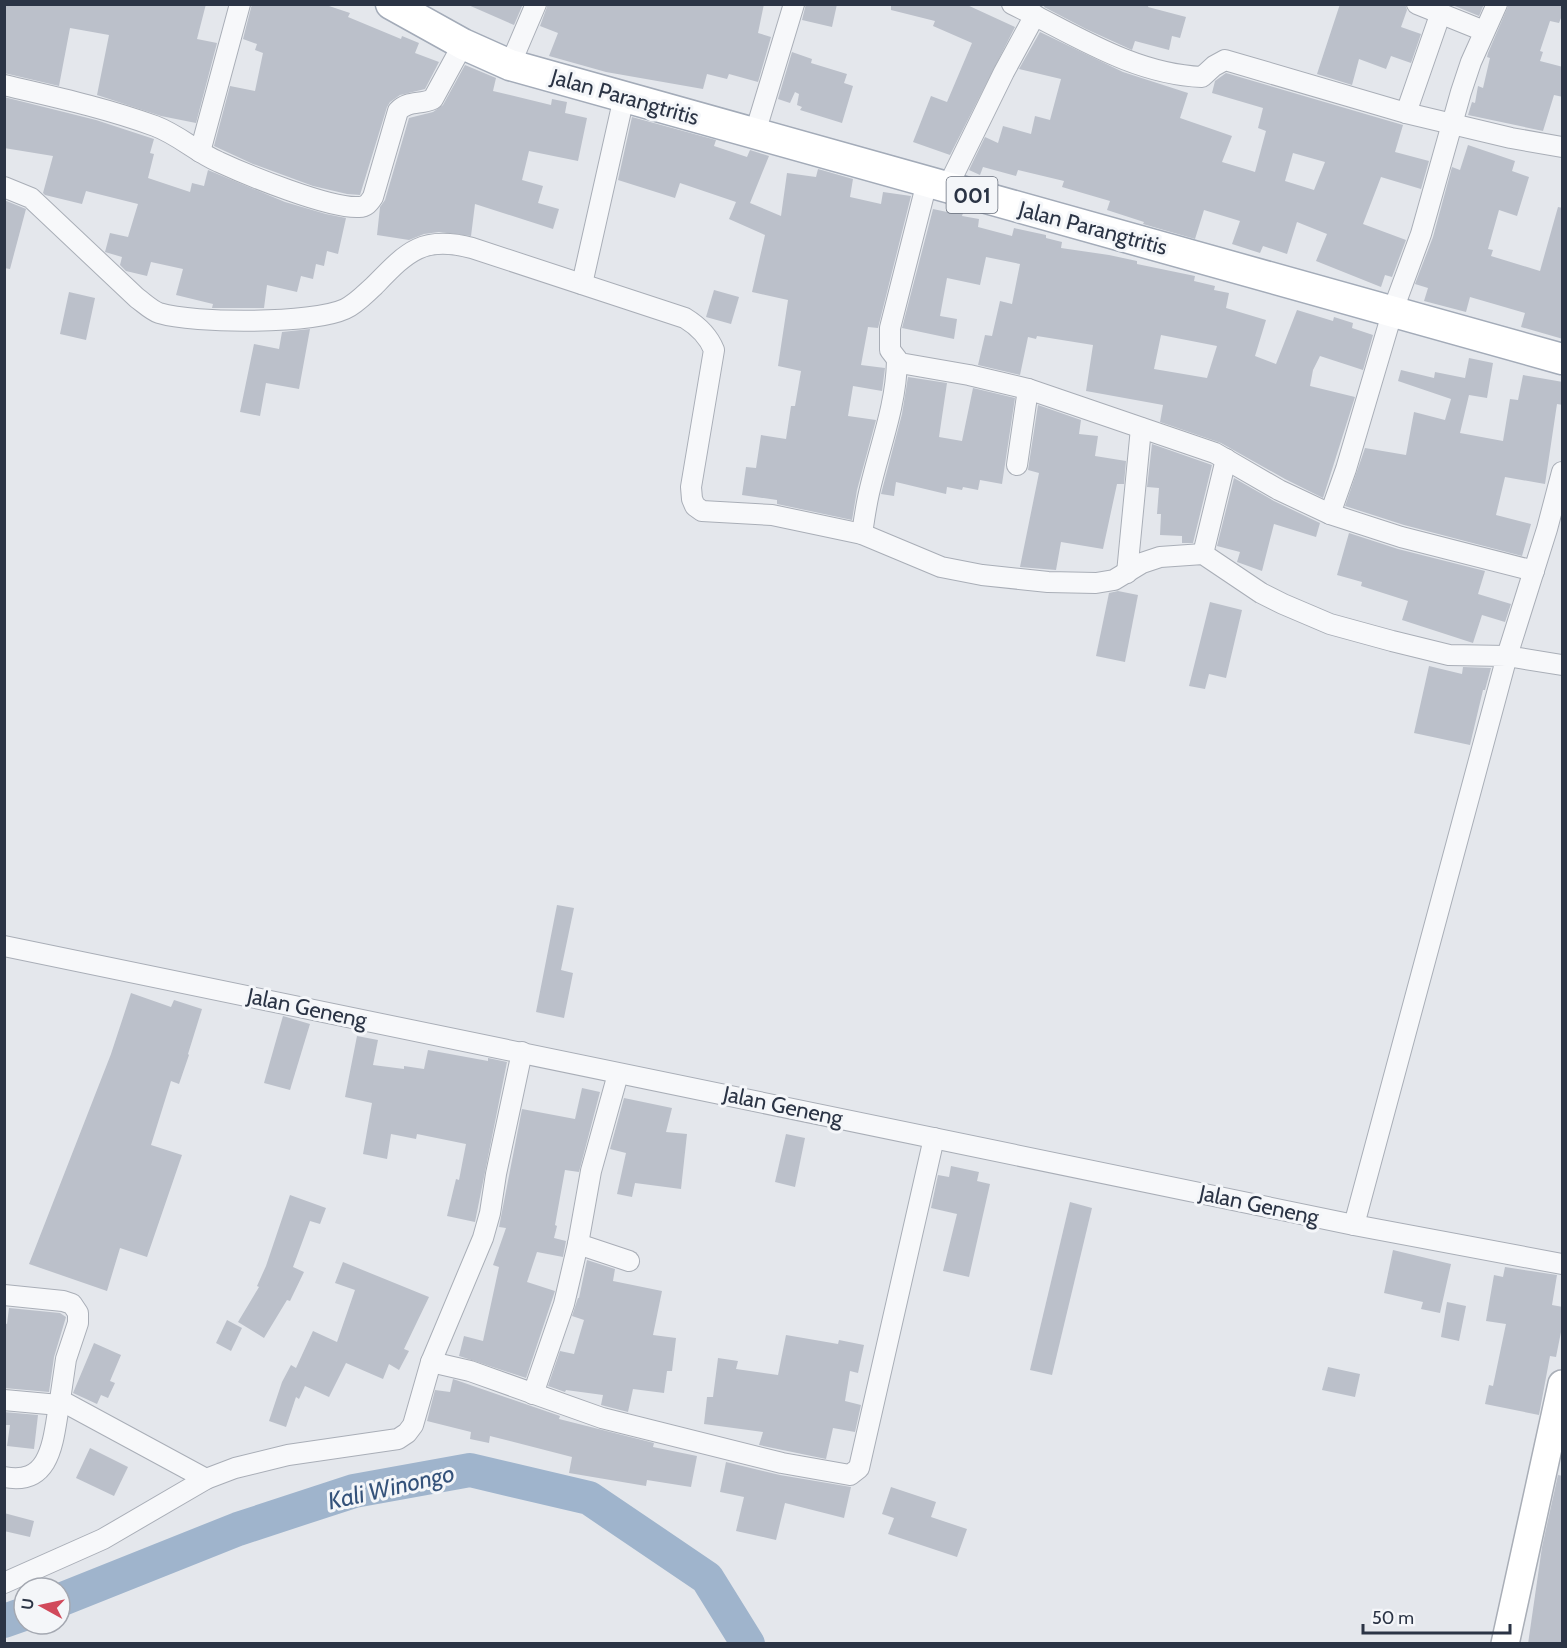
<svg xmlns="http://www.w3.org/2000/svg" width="1567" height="1648" viewBox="0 0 1567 1648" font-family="Cabin,sans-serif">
  <rect width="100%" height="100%" fill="#e4e7ec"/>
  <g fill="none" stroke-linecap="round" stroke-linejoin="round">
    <g stroke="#9fb4cc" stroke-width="34">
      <path d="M60,1600l178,-71 116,-38 116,-21 119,28 118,80 41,66"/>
      <path d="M4,1621l20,-7"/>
    </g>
  </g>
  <g fill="#bbc0ca" fill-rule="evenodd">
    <path d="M4,4h202l-9,35 20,4 -21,80 -35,-7 -64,-21 12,-60 -39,-7 -11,58 -55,-13z"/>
    <path d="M252,4h71l27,9 -2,4 53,22 1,-3 17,7 -4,10 24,9 -14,27 -25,6 -10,7 -3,5 -27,88 -13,-1 -34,-8 -60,-22 -39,-18 16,-60 25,5 8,-38 -8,-3 2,-6 -14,-5z"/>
    <path d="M466,4h57l-9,21z"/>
    <path d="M548,4h216l-6,29 13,4 -13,45 -29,-8 -2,5 -20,-5 -4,15 -97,-17 -57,-16 9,-23 -18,-7z"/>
    <path d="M806,4h31l-5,23 -30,-7z"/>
    <path d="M891,4h74l50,23 -65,128 -37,-13 18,-46 16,6 25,-59 -39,-17 2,-5 -44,-11z"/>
    <path d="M1045,4h104l-1,3 38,10 -6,21 -8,-2 -3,14 -34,-9 -3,9 -46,-21 -42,-22z"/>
    <path d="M1340,4h65l2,6 -6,17 20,7 -10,29 -20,-7 -5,13 -27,-10 -7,26 -35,-11z"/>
    <path d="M1450,4h34l-5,12z"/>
    <path d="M1509,4h54v9l-4,10 -9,-2 -10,30 3,1 -3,9 23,6v30l-9,-2 -11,36 -75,-16 4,-13 3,1 3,-17 5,2 7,-30 -3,-1 1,-4z"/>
    <path d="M1040,32l83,40 65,21 -8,25 52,18 -10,26 30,9 3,1 11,-41 -8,-3 5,-20 -51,-15 3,-12 11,-8 177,52 -8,27 34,9 -8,28 -40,-12 -18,47 43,16 -14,37 -7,-2 -4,12 -65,-26 11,-27 -30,-12 -10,32 -24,-8 -3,7 -28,-9 8,-23 -36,-11 -9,29 -52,-15 1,-2 -37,-12 3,-9 -48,-14 2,-6 -46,-11 -2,6 -33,-9 -3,8 -11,-5 16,-33 13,6 5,-17 28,8 4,-18 15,4 11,-41 -42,-10zM1293,153l32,9 -11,28 -29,-9z"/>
    <path d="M792,52l20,7 -1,4 36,11 -3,9 9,3 -11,37 -42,-13 2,-3 -5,-2 2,-11 -4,-2 -5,11 -12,-4z"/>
    <path d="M465,65l31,13 -3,13 58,14 1,-6 15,3 -2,11 22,5 -9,43 -49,-10 -7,29 21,6 -5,17 21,6 -6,20 -78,-25 -4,32 -32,-4 -15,2 -15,6 -32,-5 3,-28 5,-7 24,-82 24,-6 10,-7z"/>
    <path d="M4,97l92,23 58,19 -4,14 4,1 -6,24 42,14 2,-9 12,3 4,-16 77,32 41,12 20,4 -8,36 -11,-3 -3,15 -8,-2 -3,15 -12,-3 -4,16 -30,-7 -3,23h-52l1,-4 -37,-9 7,-26 -32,-7 -4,14 -21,-5 -6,-6 2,-8 -17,-5 5,-19 18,4 10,-33 -52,-13 -4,13 -37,-9 -2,-2 10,-37 -49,-8z"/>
    <path d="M632,117l84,23 -2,6 33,11 3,-7 19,6 -19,47 31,13 6,-43 29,4 2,-8 35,10 -3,18 31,7 2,-12 28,4 -33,132 -10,-1 -7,38 24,3 -3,23 -29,-5 -5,30 28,4 -19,70 -5,30 -75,-16v-4l-35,-5 4,-28 10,1 5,-33 25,4 5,-33h4l6,-35 -23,-5 10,-66 -36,-8 13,-57 -36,-16 7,-17 -56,-19 -5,15 -57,-18z"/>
    <path d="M1468,145l47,16 -3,10 17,6 -12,39 -18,-6 -11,39 5,1 -2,6 49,15 18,-64 5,1v131l-42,-12 4,-14 -55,-16 -4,15 -42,-11 4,-13 -13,-4 18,-47 19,-70 8,3z"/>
    <path d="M4,200l22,9 -16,60 -6,-1z"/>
    <path d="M933,209l14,3 1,-2 15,3 -1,3 17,3 -1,8 34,9 2,-8 32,7v3l16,4 -1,6 48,7 28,6v3l58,12 -1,5 21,5 -1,4 15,3 -3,15 40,12 -11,36 21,8 21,-54 36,11 1,-4 19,6 -1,5 21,7 -10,35 -43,-14 -7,14 -3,16 45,11 -32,101 -38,-19 -64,-36 -61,-21 3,-17 -77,-14 7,-46 -56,-9 -1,3 -8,-2 -8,38 -42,-10 7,-30 7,1 8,-35 12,3 8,-40 -34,-7 -6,28 -33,-7 -7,38 17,3 -3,20 -52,-11zM1161,335l56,11 -10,32 -53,-9z"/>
    <path d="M714,290l25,7 -8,27 -25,-7z"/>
    <path d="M69,292l26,6 -9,42 -26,-6z"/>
    <path d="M310,329l-11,60 -33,-6 -6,33 -20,-4 14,-68 25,5 3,-17z"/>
    <path d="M1469,358l24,5 -6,35 -18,-3 -9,38 43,8 7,-42 8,1 5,-25 40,7v23l-6,-1 -12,80 -40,-7 -9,38 35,9 -9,32 -118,-31 -59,-19 20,-58 41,7 8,-43 31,8 6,-21 -53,-18 3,-11 33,8 1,-6 30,6z"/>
    <path d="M908,377l39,6 -8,54 23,4 11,-53 42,10 -13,86 -22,-4 -2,10 -15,-3 -1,3 -15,-3 -1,7 -50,-12 -2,14 -13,-2 21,-80z"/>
    <path d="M1038,405l43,15 -2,14 19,2 -3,20 31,5 -2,23h-7l-14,65 -42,-7 -5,28 -36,-3 19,-94 -11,-3z"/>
    <path d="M1152,444l60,21 -19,78h-11v-7l-22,-1 1,-21h-4l2,-26 -12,-1z"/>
    <path d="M1234,478l40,23 46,22 -4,14 -42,-13 -12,47 -25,-9 3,-10 -23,-6z"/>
    <path d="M1349,533l49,16 87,22 -7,23 33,10 -6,18 -23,-7 -9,28 -71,-23 6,-19 -47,-15 1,-4 -25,-7z"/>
    <path d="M1118,591l20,4 -13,67 -29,-6 13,-63z"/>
    <path d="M1210,602l32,8 -16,68 -17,-4 -4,15 -16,-3z"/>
    <path d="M1429,666l33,8 1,-7 28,1 -6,22h-2l-13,55 -56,-12z"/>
    <path d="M557,905l17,3 -13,62 12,3 -9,45 -28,-6z"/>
    <path d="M131,993l40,14 3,-7 28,9 -14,45 1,1 -10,29 -8,-3 -20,64 31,10 -35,102 -27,-9 -13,43 -78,-27 82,-210z"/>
    <path d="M283,1016l27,8 -20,66 -26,-7z"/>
    <path d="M357,1036l21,4 -5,25 31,4v-3l20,3 4,-19 60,11v-3l19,4 -32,160 -28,-6 9,-37 3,1 7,-36 -49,-10 -1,5 -25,-5 -4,25 -24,-5 9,-51 -27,-6z"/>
    <path d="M582,1088l18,4 -21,80 -14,-2 -10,55 2,1 -3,12 12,3 -3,16 -26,-5 -10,30 28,9 -29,87 -67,-22 5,-20 19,5 16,-74 -6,-2 13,-37 -7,-1 23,-118 53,10z"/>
    <path d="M624,1098l48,10 -6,24 21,2 -6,55 -46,-6 -3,14 -15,-3 9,-41 -16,-4z"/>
    <path d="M786,1134l19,4 -10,49 -20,-5z"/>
    <path d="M951,1166l28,6 -2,9 13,3 -21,93 -26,-6 14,-57 -26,-6 7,-33 11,2z"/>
    <path d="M290,1195l36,13 -6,16 -10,-3 -17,46 11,5 -14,29 -3,-1 -23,38 -26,-16 21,-35 -2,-1 9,-20z"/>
    <path d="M1070,1202l22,6 -40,167 -22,-5z"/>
    <path d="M1393,1250l58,14 -11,49 -19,-4 2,-7 -39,-9z"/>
    <path d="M587,1260l28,9 -2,12 49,10 -9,44 23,3 -4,33h-5l-3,22 -31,-4 -5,23 -27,-7 2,-10 -37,-5 -1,2 -17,-6 12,-35 14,3 10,-34 -12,-4 6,-18h1z"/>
    <path d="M343,1262l86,35 -25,52 5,2 -10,19 -10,-6 -6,15 -37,-16 -17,34 -24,-11 -6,13 -3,-2 -10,30 -17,-6 13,-39 9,-17 5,3 17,-37 24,11 18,-52 -20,-7z"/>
    <path d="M1505,1267l52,8 -5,30 11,2v15l-7,35 -6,-1 -11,59 -54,-11 4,-19 4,1 13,-62 -20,-3 8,-46 9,2z"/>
    <path d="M1447,1302l19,4 -7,35 -18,-4z"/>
    <path d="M9,1308l51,5 6,4 -12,40 -5,35 -45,-4v-65l3,1z"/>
    <path d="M227,1320l15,8 -11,23 -15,-8z"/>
    <path d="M786,1335l52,9 1,-4 25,5 -6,28 -8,-2 -5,30 16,4 -6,27 -22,-4 -7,31 -67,-14 4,-13 -59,-8 3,-27h6l5,-39 20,3 -2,8 42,6z"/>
    <path d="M94,1343l27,12 -11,26 5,2 -7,15 -7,-3 -4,9 -24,-11z"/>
    <path d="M1328,1367l32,7 -5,23 -33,-7z"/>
    <path d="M453,1379l107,37 -1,3 95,24 -1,4 44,9 -6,31 -44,-7 -1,6 -77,-13 3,-16 -82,-21 -1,7 -19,-4 1,-7 -44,-11 8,-31 15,2z"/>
    <path d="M4,1412l34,3 -4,34 -27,-3 3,-21h-6z"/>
    <path d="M90,1448l38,19 -14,29 -38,-18z"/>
    <path d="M726,1462l54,13 71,12 -7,31 -59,-15 -9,37 -40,-9 8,-34 -24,-5z"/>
    <path d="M1558,1475l5,1v168h-35l14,-97z"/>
    <path d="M891,1487l45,15 -5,15 36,12 -10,28 -69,-23 6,-16 -12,-4z"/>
    <path d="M4,1513l30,8 -4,16 -26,-6z"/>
  </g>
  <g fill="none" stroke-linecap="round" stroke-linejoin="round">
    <defs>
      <g id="street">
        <path d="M1012,4c62,30 120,70 190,73l12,-11 11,-6 181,53 105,25 51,9"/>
        <path d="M1417,4l67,27"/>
        <path d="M510,65l26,-61"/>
        <path d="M4,85c51,12 102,23 151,41 24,9 41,26 64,36 28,13 111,47 140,45 7,0 10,-4 14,-10l25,-86c10,-11 23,-6 35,-12l30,-55"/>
        <path d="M1406,113l34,-98"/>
        <path d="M755,133l39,-129"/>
        <path d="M200,152l40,-148"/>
        <path d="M927,182l-37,146v22l10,13 69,12 59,14 187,64 64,37 51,24 71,23 133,34"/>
        <path d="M4,187l27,11 106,100c7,5 14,12 22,15 36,11 153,11 186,-4 11,-5 20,-15 29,-23 33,-34 48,-51 98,-38l213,70c13,8 23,17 29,32l-23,137 1,12 3,7 7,5 70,4 90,19 79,33 41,8 66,7 48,1 18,-3 28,-17 18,-6 43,-3 58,39 22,11 47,20 62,17 57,14 58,1 -153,569"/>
        <path d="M947,188l57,-116 31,-57"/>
        <path d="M582,284l42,-187"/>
        <path d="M1017,465l11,-76"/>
        <path d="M1562,472l-15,57 -40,127 55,9"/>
        <path d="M1330,514l16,-45 47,-159 28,-76 40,-142 10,-30 26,-58"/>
        <path d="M862,534c2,-14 4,-28 7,-41 10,-45 27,-86 28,-132"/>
        <path d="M1203,554l23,-95"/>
        <path d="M1127,573l14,-145"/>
        <path d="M4,946l1350,279 208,39"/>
        <path d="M522,1052l-26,122 -6,39 -7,25 -52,124 39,9 132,47 180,45 68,12 9,-7 75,-330"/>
        <path d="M578,1244l51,17"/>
        <path d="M4,1295l59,6 9,3 6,9v10l-12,36 -6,41 146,79"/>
        <path d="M533,1394l31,-90 14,-60 13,-73 27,-97"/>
        <path d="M4,1400l55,5"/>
        <path d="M4,1477c50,10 49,-42 56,-77"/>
        <path d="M4,1583l99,-44 103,-60 29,-11 53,-13 110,-16 9,-6 6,-8 18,-63"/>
      </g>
      <path id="secondary" d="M1505,1644l57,-260"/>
      <path id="primary" d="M391,4l72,40 47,21 1052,294"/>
    </defs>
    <use href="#street" stroke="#a9aeb7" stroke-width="22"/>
    <use href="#secondary" stroke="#a9aeb7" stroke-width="30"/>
    <use href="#primary" stroke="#a3abb8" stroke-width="33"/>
    <use href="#street" stroke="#f7f8fa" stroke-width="20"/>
    <use href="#secondary" stroke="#fff" stroke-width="27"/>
    <use href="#primary" stroke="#fff" stroke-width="30"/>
  </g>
  <g text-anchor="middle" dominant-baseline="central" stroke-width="6" stroke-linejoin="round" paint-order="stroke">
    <rect fill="#f4f6f9" stroke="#676e7b" stroke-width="1.5" x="946.5" y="177" width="51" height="36" rx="4.5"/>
    <g font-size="21" font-weight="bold" fill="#2b3445">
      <text x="972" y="195">001</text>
    </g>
    <g font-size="22" fill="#2b3445" stroke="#f4f6f9">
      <text transform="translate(625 97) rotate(16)">Jalan Parangtritis</text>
      <text transform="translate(1093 228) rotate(15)">Jalan Parangtritis</text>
      <text transform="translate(307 1008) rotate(12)">Jalan Geneng</text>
      <text transform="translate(783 1106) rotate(12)">Jalan Geneng</text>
      <text transform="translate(1259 1205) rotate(12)">Jalan Geneng</text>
    </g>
    <g font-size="24" font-style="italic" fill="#34527a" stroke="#f4f6f9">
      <text transform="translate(391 1487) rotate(-13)">Kali Winongo</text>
    </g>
  </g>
  <rect width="1567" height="1648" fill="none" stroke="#2b3445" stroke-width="12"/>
  <g transform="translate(42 1606) rotate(278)"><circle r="28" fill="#f4f6f9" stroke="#a4a8b1" stroke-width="1.5"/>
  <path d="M0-4.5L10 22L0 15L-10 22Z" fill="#d1495b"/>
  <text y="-9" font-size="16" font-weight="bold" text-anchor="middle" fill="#2b3445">U</text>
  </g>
  <path d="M1363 1624v9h147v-9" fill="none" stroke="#2b3445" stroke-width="3"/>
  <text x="1372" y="1624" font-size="18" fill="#2b3445" stroke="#f4f6f9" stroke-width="4.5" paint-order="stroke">50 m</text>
</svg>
